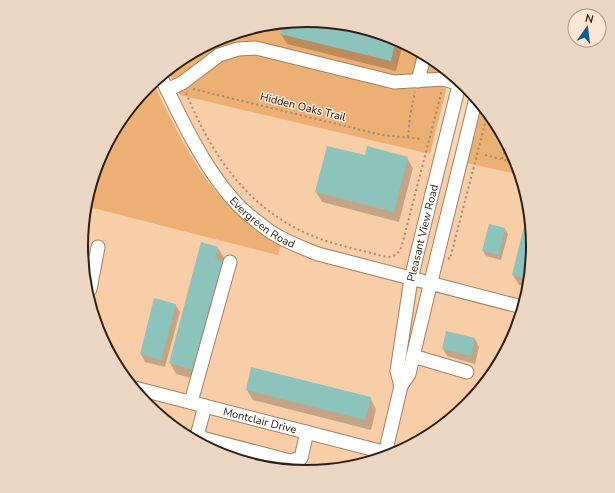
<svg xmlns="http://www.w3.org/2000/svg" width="615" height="493" viewBox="0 0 615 493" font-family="'Nunito Sans',sans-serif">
  <rect width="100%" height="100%" fill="#fad6b6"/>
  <path fill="#f7cea7" d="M168,92l352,83 14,72 -17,86 -50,74 -73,49 -87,17 -86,-17 -74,-50 -49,-73 -17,-87 16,-79 57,13z"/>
  <g fill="#ecaf74">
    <path d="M308,20l86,17 56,38 -20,79 -250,-59 -11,-22 -5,2 57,-38z"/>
    <path d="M153,82c33,70 58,123 128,163l-3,10 -189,-48 9,-47 50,-74z"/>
    <path d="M482,107l31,47 -1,3c7,2 7,12 8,18l-53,-12z"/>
  </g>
  <g fill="#0003">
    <path d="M308,20l86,17 9,6 -7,28 -109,-27 -6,-10 2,-9z"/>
    <path d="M365,157l42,1 6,10 -14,54 -77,-20 -6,-10z"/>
    <path d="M528,216l6,31 -8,40 -7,-2 -6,-10z"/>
    <path d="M505,229l3,5 -7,26 -15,-4 -3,-5z"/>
    <path d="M218,248l6,10 -21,123 -27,-7 -6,-11z"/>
    <path d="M175,304l5,8 -15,55 -20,-5 -4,-8z"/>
    <path d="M475,339l4,8 -4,17 -28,-8 -4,-7z"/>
    <path d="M247,390l123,8 6,11 -5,21 -118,-30z"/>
  </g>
  <g fill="#8cc3bb">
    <path d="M308,20l86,17 2,1 -5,23 -111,-27 2,-9z"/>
    <path d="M327,146l38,9 2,-9 41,11 -14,55 -79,-20z"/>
    <path d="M527,214l7,33 -6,32 -16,-4z"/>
    <path d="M489,224l16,4 -6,27 -17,-4z"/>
    <path d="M201,242l17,5 -3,12 11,3 -29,109 -28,-8z"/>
    <path d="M154,298l22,6 -15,56 -21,-6z"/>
    <path d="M446,331l29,7 -4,18 -29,-7z"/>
    <path d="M251,367l120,30 -6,23 -119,-30z"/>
  </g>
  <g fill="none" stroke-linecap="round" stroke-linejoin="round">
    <defs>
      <g id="minor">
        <path id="s1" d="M161,77c20,42 46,97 79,130 8,8 19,16 28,23 15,11 33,17 50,24l204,53"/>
        <path d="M418,81l6,-24"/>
        <path d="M167,90l15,-7 37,-28 19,-6 18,-1 138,34 50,-3 15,5"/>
        <path d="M90,289l8,-42"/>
        <path d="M413,356l54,16"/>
        <path id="s2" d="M401,386l-4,-15 14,-92 7,-29 42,-169"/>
        <path id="s3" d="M135,388l260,67"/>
        <path d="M191,402l39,-140"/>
        <path d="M205,406l-7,26 4,6 88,23 11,-3 6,-26"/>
        <path d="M384,458l17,-72 8,-12c21,-92 45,-184 67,-276"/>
      </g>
    </defs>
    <use href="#minor" stroke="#a08062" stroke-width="15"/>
    <g stroke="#a48972" stroke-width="2" stroke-dasharray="2 3" stroke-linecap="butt">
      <path d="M193,89l189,46 40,4"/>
      <path d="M186,93c26,62 60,114 124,142 24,10 51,15 76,22 9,0 13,-4 16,-12l40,-155"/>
      <path d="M408,137l2,-21 5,-24"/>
      <path d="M485,155l32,8"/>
      <path d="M502,159l5,-14"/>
      <path d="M448,258l2,1 37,-143"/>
    </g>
    <use href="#minor" stroke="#fff" stroke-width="13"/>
  </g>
  <g text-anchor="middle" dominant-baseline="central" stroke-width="3" stroke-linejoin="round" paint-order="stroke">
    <g font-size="11" fill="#2d2014" stroke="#fce6d3">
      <text transform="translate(303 107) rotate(14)">Hidden Oaks Trail</text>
      <text stroke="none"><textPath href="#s1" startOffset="180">Evergreen Road</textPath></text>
      <text stroke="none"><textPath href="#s2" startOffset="156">Pleasant View Road</textPath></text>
      <text stroke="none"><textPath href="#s3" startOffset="129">Montclair Drive</textPath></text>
    </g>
  </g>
  <path d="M0 0H615V493H0ZM88 246a219 219 0 1 1 438 0a219 219 0 1 1-438 0Z" fill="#ebd6c4" fill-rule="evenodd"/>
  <path fill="none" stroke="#2d2014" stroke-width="2" d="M88 246a219 219 0 1 1 438 0a219 219 0 1 1-438 0Z"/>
  <g transform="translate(587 28) rotate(14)"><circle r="19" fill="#fce6d3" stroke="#a99787"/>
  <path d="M0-3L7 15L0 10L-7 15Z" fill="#105c90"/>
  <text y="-6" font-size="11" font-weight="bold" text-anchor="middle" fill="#2d2014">N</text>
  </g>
</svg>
